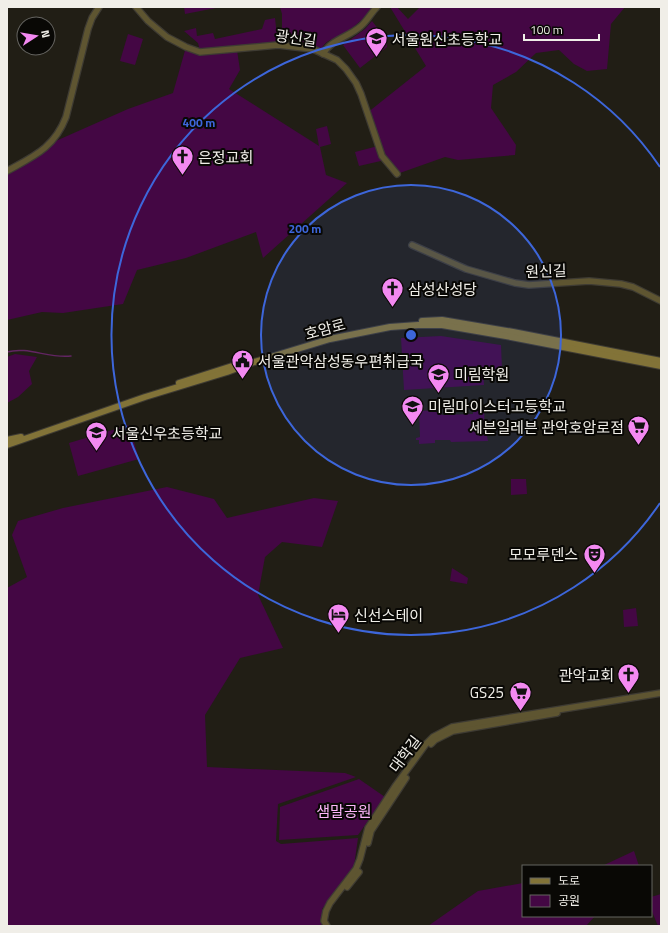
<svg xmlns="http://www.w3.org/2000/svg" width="668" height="933" viewBox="0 0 668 933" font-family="'Titillium Web','Noto Sans KR',sans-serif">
  <rect width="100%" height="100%" fill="#211e15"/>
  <g fill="#440744">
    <path d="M184,7h37l-36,7z"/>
    <path d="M280,7h93c-8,11 -21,22 -33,29 -7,3 -14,4 -18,12 -7,0 -13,-2 -19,-6l-3,1 -18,-10v-19z"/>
    <path d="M390,7h7l11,12 12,-12h205l-14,17 -4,45 -20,2 -13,-7 -15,-14 -23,3 -20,19 -23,13 -2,23 25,37 -1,10 -57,5 -13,-3 -48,17 -12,-14 -26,6 -4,-14 23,-6 -11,-33 59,-47z"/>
    <path d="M275,18l3,27 -41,5 3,20 -11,19 90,57 -3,-17 11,-3 4,18 -11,3 6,28 21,8 -84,75 -7,-26 -70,26 -49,12 -14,34 -60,9 -21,-1 -35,8v-149l42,-27 79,-35 45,-16 13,-46 14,4 -2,-8 -14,-12 12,-3 1,8 16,-3 2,6 47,-10 3,-9z"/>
    <path d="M372,21l14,18 1,8 -27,21 -17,-23 22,-16z"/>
    <path d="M128,34l15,5 -8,26 -15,-4z"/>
    <path d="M441,336l60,9 1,24 -19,1 1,15 -80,5 -3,-52z"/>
    <path d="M15,354l22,3 -8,14 3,13 -14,13 -11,6v-46z"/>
    <path d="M473,408h11l1,28h2l1,5 -37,1 -1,-2h-15v3l-16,1v-4h-3v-2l4,-1 -1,-26 22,-1 1,5 31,-1z"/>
    <path d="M129,425l10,34 -61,17 -9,-33z"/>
    <path d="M511,479h15l1,15 -16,1z"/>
    <path d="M167,487l47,12 13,19 87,-20 24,3 -16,46 -40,-5 -17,15 -7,38 25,53 -43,10 -35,57 2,52 138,6 11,4 -78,27 -2,37 5,3 77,-6 -4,28 -32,43v15l-2,2h-313v-338l20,-11 -15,-42 6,-14 45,-13z"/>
    <path d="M452,568l16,10 -1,6 -17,-3z"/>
    <path d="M636,608l2,18 -14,1 -1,-17z"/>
    <path d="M359,779l26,18 -27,38 -79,5 1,-33z"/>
    <path d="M634,851l5,15h-37z"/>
    <path d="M523,883v33h72l-9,10h-158l50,-35z"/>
    <path d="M661,894v32h-3l-7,-17v-12z"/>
  </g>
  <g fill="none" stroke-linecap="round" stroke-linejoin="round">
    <path stroke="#622562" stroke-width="1.5" d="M7,352c21,-6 42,7 64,4"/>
    <defs>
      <g id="tertiary">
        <path d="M136,7l12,14 19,16 19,10 14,5 78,-7 35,4 24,11 9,9 10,14 5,11 21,62 15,18"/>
        <path d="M323,54c7,-14 26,-17 38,-28 6,-5 10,-13 16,-19"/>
        <path d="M7,171c27,-15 47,-23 59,-54l22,-88 4,-11 7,-11"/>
        <path d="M412,245l54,24 49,14 14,2 60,-4 32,3 12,3 28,14"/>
        <path d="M431,744l4,-4 18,-9 104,-18"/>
        <path d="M368,843l3,-12 35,-53"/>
        <path d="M347,887l12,-15"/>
        <path d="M327,926l-3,-5 2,-10 4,-8 26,-34 4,-10 8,-31 28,-43 30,-41 7,-7 19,-10 209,-34"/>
      </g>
      <g id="secondary">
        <path d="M422,321l20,-1 71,12 148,29"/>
        <path d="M179,383l69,-22"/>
        <path d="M7,440l14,-3"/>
        <path d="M7,445l138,-48 82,-25 24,-9 79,-24 60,-12 28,-2h24l64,11 155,30"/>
      </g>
    </defs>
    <use href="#tertiary" stroke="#3e3b33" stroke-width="8"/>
    <use href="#secondary" stroke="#3e3b33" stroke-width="8"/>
    <use href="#tertiary" stroke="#5e5531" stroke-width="5.5"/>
    <use href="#secondary" stroke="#827338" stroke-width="6"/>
  </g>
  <circle cx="411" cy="335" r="150" fill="#3d66da" fill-opacity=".12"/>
  <g fill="none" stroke="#3d66da" stroke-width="2">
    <circle cx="411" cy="335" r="150"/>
    <path d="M660 503A300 300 0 1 1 660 167"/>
  </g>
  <defs>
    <symbol id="school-pin" viewBox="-11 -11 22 30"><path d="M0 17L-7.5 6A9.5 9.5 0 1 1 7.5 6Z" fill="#f389f1" stroke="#090805"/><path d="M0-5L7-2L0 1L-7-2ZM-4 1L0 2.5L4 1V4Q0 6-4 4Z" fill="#111"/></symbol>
    <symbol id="church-pin" viewBox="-11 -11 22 30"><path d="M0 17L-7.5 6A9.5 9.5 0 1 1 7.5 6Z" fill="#f389f1" stroke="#090805"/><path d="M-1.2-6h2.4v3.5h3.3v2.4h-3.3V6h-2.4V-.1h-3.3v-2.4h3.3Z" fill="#111"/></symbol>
    <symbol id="civic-pin" viewBox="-11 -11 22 30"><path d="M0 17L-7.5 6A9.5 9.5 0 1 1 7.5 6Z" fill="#f389f1" stroke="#090805"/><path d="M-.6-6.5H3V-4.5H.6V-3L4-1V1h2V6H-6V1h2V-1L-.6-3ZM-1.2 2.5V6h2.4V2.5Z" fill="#111"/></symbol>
    <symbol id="supermarket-pin" viewBox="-11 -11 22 30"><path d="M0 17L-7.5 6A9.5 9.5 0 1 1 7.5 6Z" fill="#f389f1" stroke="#090805"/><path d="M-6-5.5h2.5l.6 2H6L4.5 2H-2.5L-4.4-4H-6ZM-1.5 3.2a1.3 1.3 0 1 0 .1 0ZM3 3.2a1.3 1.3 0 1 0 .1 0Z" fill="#111"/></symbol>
    <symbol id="theatre-pin" viewBox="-11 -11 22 30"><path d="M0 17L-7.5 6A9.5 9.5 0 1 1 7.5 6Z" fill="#f389f1" stroke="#090805"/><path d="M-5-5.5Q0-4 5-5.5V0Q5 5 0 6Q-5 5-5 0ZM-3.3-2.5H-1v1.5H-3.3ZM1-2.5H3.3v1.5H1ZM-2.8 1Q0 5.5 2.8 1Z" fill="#111"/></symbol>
    <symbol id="hotel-pin" viewBox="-11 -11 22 30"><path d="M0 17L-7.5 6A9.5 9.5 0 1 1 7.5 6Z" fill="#f389f1" stroke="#090805"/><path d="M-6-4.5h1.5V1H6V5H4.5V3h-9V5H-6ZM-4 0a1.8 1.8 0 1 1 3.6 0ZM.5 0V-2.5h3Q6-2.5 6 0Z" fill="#111"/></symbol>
  </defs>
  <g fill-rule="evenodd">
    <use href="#school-pin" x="364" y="26" width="25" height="34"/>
    <use href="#church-pin" x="170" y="144" width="25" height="34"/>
    <use href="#church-pin" x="380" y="276" width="25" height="34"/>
    <use href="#civic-pin" x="230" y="348" width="25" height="34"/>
    <use href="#school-pin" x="426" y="362" width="25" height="34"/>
    <use href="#school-pin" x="400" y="394" width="25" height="34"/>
    <use href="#supermarket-pin" x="626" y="414" width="25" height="34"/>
    <use href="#school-pin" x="84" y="420" width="25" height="34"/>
    <use href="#theatre-pin" x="582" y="542" width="25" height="34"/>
    <use href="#hotel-pin" x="326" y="602" width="25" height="34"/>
    <use href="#church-pin" x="616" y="662" width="25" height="34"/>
    <use href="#supermarket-pin" x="508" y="680" width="25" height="34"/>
  </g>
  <g text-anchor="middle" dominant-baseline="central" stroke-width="4" stroke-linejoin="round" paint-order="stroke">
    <g font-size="15" fill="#f0eee8" stroke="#090805">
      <text transform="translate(296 38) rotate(8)">광신길</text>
      <text transform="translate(546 271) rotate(-2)">원신길</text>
      <text transform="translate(325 329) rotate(-15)">호암로</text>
      <text transform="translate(405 754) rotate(-53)">대학길</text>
    </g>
    <g font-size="15" fill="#f0eee8" stroke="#090805" text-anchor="start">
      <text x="392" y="39">서울원신초등학교</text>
      <text x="198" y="157">은정교회</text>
      <text x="408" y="289">삼성산성당</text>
      <text x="258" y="361">서울관악삼성동우편취급국</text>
      <text x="454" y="374">미림학원</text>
      <text x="428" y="406">미림마이스터고등학교</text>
      <text x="624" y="427" text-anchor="end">세븐일레븐 관악호암로점</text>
      <text x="112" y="433">서울신우초등학교</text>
      <text x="578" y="554" text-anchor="end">모모루덴스</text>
      <text x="354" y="615">신선스테이</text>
      <text x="614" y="675" text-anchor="end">관악교회</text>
      <text x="504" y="692" text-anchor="end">GS25</text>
    </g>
    <g font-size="15" fill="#fdb6fa" stroke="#090805">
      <text x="344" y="811">샘말공원</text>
    </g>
  </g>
  <circle cx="411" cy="335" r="6" fill="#3d66da" stroke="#090805" stroke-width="2"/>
  <g font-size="12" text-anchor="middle" font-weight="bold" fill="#3d66da" stroke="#090805" stroke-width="4" stroke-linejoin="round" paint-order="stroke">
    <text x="199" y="127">400 m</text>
    <text x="305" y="233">200 m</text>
  </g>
  <rect width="668" height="933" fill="none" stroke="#f0eee8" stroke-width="16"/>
  <rect x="522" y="865" width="130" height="52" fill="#090805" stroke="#656460"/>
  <rect x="530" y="878" width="20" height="6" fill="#827338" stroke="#656460"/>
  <text x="558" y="885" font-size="12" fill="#f0eee8">도로</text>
  <rect x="530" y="895" width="20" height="12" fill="#440744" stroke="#656460"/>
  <text x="558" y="905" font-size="12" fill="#f0eee8">공원</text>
  <g transform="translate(36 36) rotate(78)"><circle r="19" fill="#090805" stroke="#656460"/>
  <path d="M0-3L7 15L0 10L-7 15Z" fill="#f389f1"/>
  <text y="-6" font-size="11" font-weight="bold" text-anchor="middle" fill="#f0eee8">N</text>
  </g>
  <path d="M524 34v6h75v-6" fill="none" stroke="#f0eee8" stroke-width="2"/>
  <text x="530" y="34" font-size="12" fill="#f0eee8" stroke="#090805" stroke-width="3" paint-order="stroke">100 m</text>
</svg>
